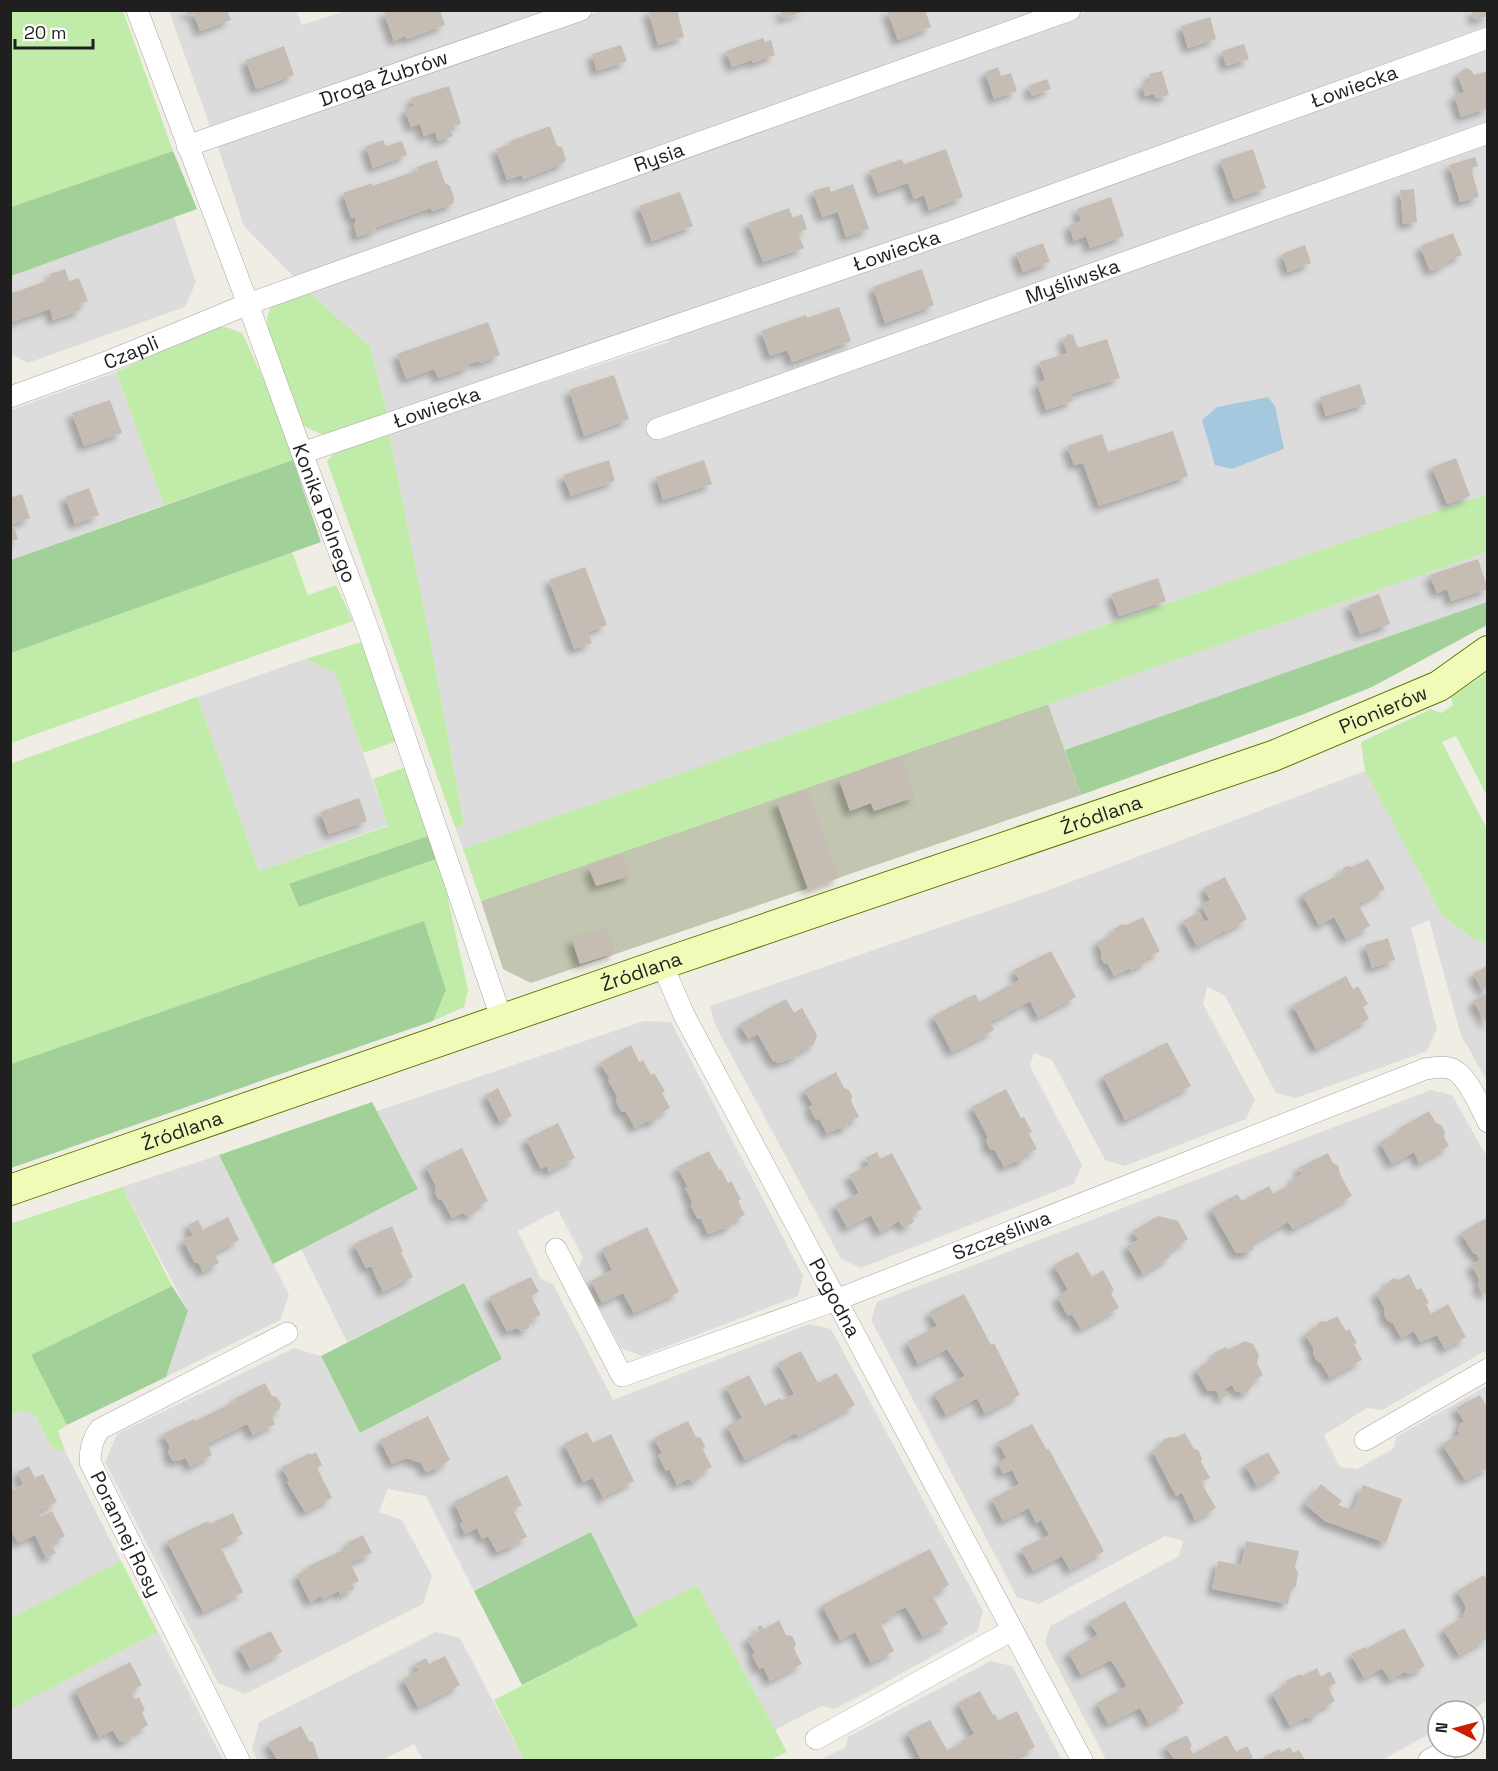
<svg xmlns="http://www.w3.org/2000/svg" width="1498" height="1771" viewBox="0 0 1498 1771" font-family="'Space Grotesk',sans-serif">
  <defs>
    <filter id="shadow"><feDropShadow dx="-5.5" dy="5.5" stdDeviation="3" flood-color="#0004"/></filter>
  </defs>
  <rect width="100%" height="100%" fill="#f0eee4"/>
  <g fill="#dddcdc">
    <path d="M169,11h127l6,14 43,-14h204l-339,115z"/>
    <path d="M600,11h448l-754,266 -50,-51 -27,-82z"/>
    <path d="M1089,11h398v16l-452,165 -646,226 -19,-71 -63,-57z"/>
    <path d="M1487,44v79l-840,303 5,13 835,-302v357l-158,53 -866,302 -8,-22 9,-4 -34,-184 -41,-206 280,-91 -2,-5z"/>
    <path d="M174,217l22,65 -11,25 -157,56 -17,-9v-78z"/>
    <path d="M116,372l48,133 -153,55v-150z"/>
    <path d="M1487,552v50l-422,148 -17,-46z"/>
    <path d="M305,659l30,14 53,152 -129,46 -62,-174z"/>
    <path d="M1365,771l77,144 30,23 15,6v137l-26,-46 -32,-115 -18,8 26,101 -10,22 -131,47 -20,-5 -51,-97 -18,-9 -4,17 52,96 -9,19 -121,47 -20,-6 -53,-100 -18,-7 -4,13 52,99 -8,19 -213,84 -20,-9 -125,-232 -6,-21 336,-115z"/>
    <path d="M644,1021l27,1 132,254 -5,20 -156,60 -21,-8 -43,-80 5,-10 -25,-48 -40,21 23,48 12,5 60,116 196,-76 22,5 152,282 -5,20 -123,68 -21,10 -12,-3 -47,24 -78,-145 -63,32 -43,-85 -117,59 -48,-95 -38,-7 -9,23 23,8 30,56 -9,28 -178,90 -27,-11 -113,-221 12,-28 177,-86 27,8 39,77 142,-74 -38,-76 -117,59 -46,-93 117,-60 -41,-78z"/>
    <path d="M1431,1090l21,5 35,62v193l-105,60 -15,-2 -43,27 16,32 17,2 37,-21 2,-11 91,-51v315l-17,10h-32v18l-56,31h-276l-61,-117 5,-17 129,-70 4,-15 -18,-5 -126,68 -22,-7 -146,-277 6,-18z"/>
    <path d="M219,1155l70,140 -9,25 -114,57 22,-66 -66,-124z"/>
    <path d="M21,1410l15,6 15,31 14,4 56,110 -110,57v-202z"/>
    <path d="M158,1632l65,128h-212v-51z"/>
    <path d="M436,1632l24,6 64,122h-101l-9,-16 -32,16h-125l-5,-11 7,-27z"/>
    <path d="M991,1661l21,5 50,94h-243l27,-13 2,-10z"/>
  </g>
  <path fill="#c2c5b0" d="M1048,704l33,91 -550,188 -28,-14 -22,-68z"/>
  <g fill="#c1eba9">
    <path d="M10,11h113l50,140 -162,56z"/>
    <path d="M307,290l63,57 18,69 -63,20 -21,-10 -35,-92 -2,-17 5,-13z"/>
    <path d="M214,327h12l16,6 30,64 21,63 -129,45 -48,-133z"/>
    <path d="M389,433l41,206 34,185 -9,3 -128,-366 7,-8z"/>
    <path d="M1487,494v58l-1006,349 -18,-52 866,-302z"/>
    <path d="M292,552l16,43 28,-10 17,36 -342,122v-90z"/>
    <path d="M361,642l36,99 -34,12 -28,-80 -30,-14z"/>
    <path d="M1487,673v123l-31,-60 -14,6 45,87v115l-15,-6 -30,-23 -77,-144 -4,-29 70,-33 10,4 12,-8 -2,-8z"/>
    <path d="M197,697l62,174 129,-45 -15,-47 33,-12 25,68 -142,50 10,22 140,-49 29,132 -4,17 -31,14 13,-31 -22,-68 -413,142 -1,-300z"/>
    <path d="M122,1187l50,99 -141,69 36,70 -9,6 7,20 -14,-4 -15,-31 -15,-6 -10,6 -1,-192z"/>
    <path d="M121,1561l37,71 -147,77v-91z"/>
    <path d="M697,1585l90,167 -17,8h-246l-30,-60 144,-74 -4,-9z"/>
  </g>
  <g fill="#a1d098">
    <path d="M173,151l24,58 -186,67v-69z"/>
    <path d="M293,460l28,82 -310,111v-93z"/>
    <path d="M1487,602v23l-115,62 -68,27 -223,81 -16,-45z"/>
    <path d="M431,835l8,23 -140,49 -10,-23z"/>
    <path d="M424,921l22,69 -13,31 -422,147v-104z"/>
    <path d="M372,1102l46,87 -145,75 -54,-109z"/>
    <path d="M464,1283l38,76 -142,74 -39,-77z"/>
    <path d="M172,1286l16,25 -22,66 -99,48 -36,-70z"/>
    <path d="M591,1532l47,94 -116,59 -48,-94z"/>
  </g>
  <path fill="#a4c9df" d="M1268,397l7,9 9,43 -52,20 -17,-4 -13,-45 15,-13z"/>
  <g fill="#c5bdb4" filter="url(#shadow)">
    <path d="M186,10h41l4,10 -31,11 -6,-17 -6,1z"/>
    <path d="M392,10h48l5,15 -38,14 -2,-3 -11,5 -10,-28z"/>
    <path d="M648,10h29l7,27 -26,8z"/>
    <path d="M780,10h25v1l-22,7z"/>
    <path d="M887,10h38l6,17 -33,13z"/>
    <path d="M1471,10h16l1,6 -13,4z"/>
    <path d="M1210,17l6,22 -28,9 -7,-22z"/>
    <path d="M763,38l2,4 6,-2 4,15 -22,8 -1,-3 -20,7 -6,-16z"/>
    <path d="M1244,44l5,15 -23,7 -4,-15z"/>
    <path d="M621,45l6,16 -30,10 -5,-17z"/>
    <path d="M284,46l10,29 -38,14 -10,-29z"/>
    <path d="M998,67l3,9 10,-3 6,18 -23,8 -9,-27z"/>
    <path d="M1467,68l5,3 2,4 14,-4v37l-27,9 -7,-22 10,-3 -6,-16 3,-5z"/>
    <path d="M1162,71l7,24 -13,3 -2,-4 -9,2 -3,-12 9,-3 -2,-7z"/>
    <path d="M1047,79l4,10 -19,7 -4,-10z"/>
    <path d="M449,86l12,38 -11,3 3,9 -15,5 -3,-9 -11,4 -4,-12 -9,3 -6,-17 9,-4 -3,-8z"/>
    <path d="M550,126l7,20 5,1 4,13 -4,4 -39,15 -1,-4 -15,5 -11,-31 15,-5 -1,-3z"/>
    <path d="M383,140l3,6 16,-5 5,14 -34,13 -7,-22z"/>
    <path d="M946,149l17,48 -34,13 -5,-15 -10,4 -6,-16 -30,10 -8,-23 32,-11 2,5z"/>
    <path d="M1253,149l13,39 -32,11 -14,-39z"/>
    <path d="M1475,157l3,9 -7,2 8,29 -19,5 -11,-37z"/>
    <path d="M437,160l8,23 5,3 4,11 -1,7 -21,7 -1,-3 -55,19 -1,4 -18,6 -3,-11 2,-5 -1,-4 -4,1 -8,-25 29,-10 1,3 45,-16 -1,-3z"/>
    <path d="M853,184l16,45 -23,8 -8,-25 -16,5 -9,-26 16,-5 2,6z"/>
    <path d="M1414,189l3,33 -14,2 -3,-34z"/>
    <path d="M680,192l13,34 -41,15 -13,-35z"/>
    <path d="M1111,197l13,39 -34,12 -4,-12 -12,5 -5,-16 12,-4 -4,-12z"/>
    <path d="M789,208l4,10 9,-4 5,15 -9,4 6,15 -41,14 -15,-39z"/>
    <path d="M1453,233l9,22 -12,5 -9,7 -11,4 -10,-25z"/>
    <path d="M1043,243l7,19 -27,10 -7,-19z"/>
    <path d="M1305,245l6,18 -23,9 -6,-18z"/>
    <path d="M65,269l4,12 10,-3 9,23 -9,3 2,6 -28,10 -3,-11 -38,13 -2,-28 42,-15 -2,-5z"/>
    <path d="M922,269l12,36 -49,18 -12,-36z"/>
    <path d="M839,307l12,34 -59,21 -5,-12 -17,6 -9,-25 45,-16 1,3z"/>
    <path d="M488,322l12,33 -20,8 -1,-2 -11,3 1,3 -31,11 -4,-9 -28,10 -9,-25z"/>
    <path d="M1068,334l5,1 5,13 29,-9 13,39 -49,16 2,7 -27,9 -9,-27 8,-3 -6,-18 28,-9 -4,-14z"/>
    <path d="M614,375l15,44 -45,17 -15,-46z"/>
    <path d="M1360,384l6,20 -40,12 -6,-19z"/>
    <path d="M110,400l12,33 -38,13 -12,-33z"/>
    <path d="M1173,431l15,45 -89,30 -16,-43 -9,2 -7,-19 35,-12 6,18z"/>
    <path d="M1456,458l14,38 -23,8 -15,-37z"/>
    <path d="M609,460l6,21 -44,15 -8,-21z"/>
    <path d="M704,460l8,24 -49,16 -7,-23z"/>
    <path d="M89,488l10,27 -24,9 -10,-27z"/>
    <path d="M22,494l8,24 -17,6 5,15 -8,3v-44z"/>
    <path d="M1478,559l10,30 -37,12 -4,-12 -10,4 -7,-18z"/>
    <path d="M585,567l22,58 -19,7 4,11 -18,6 -25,-69z"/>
    <path d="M1158,578l8,23 -47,15 -8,-22z"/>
    <path d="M1379,594l11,30 -30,10 -11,-29z"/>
    <path d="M902,757l13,40 -41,14 -3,-8 -21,8 -11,-31z"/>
    <path d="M808,792l31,86 -31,11 -31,-86z"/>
    <path d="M359,798l8,23 -38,13 -9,-22z"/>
    <path d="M623,856l7,20 -34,10 -7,-18z"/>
    <path d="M1368,859l17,30 -27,15 12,22 -24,13 -12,-22 -15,8 -17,-31 40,-21 1,-5 5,-2 4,1z"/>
    <path d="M1225,877l22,42 -22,13 -1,-1 -27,15 -14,-25 16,-9 5,10 5,-2 -8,-15 9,-5 -6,-12z"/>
    <path d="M1143,917l17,34 -15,8 2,3 -16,8 -1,-2 -16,8 -6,-12 -4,-1 -3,-5 1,-4 -5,-12 15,-8 2,-5 8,-5 5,1z"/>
    <path d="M607,928l8,25 -35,11 -8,-24z"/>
    <path d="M1388,938l7,22 -23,8 -7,-23z"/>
    <path d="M1051,951l25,46 -38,20 -8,-16 -40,21 4,8 -42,22 -19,-36 42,-22 4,8 40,-22 -5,-10z"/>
    <path d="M1488,965v61l-15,-25 14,-8 -3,-5 -2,1 -9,-15z"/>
    <path d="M1346,976l7,13 5,-3 10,18 -5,3 6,12 -53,30 -23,-44z"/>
    <path d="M786,999l8,14 8,-5 15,27 -3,9 -15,8 -2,4 -18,7 -6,-2 -15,-27 -10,5 -8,-15z"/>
    <path d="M1167,1042l24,44 -66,34 -22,-44z"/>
    <path d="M631,1045l8,17 4,-2 8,15 3,-2 11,18 -3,2 8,15 -11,6 -2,5 -5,3 -5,-1 -12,7 -9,-16 -5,-1 -5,-10 1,-5 -9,-16 2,-1 -10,-16z"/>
    <path d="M836,1072l8,16 5,2 3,6 -1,5 8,16 -11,6 -1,4 -4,2 -5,-1 -11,6 -8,-16 -3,2 -7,-13 4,-2 -9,-15z"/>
    <path d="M498,1088l14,28 -12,6 -14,-27z"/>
    <path d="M1006,1089l15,29 3,-1 8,15 -3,2 8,15 -12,6 -1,5 -4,2 -4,-1 -12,6 -9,-17 -5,-1 -4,-8 2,-4 -16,-30z"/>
    <path d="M1429,1111l7,12 5,2 4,6 -1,6 5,9 -30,17 -5,-11 -22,12 -12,-22 21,-12 -1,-2z"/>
    <path d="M558,1123l17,35 -26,14 -2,-6 -6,3 -15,-30z"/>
    <path d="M462,1148l26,53 -12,6v5l-8,4 -5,-3 -11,5 -10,-18 -4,-1 -3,-7 1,-5 -10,-21z"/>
    <path d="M709,1151l10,19 2,-1 7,14 3,-2 10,18 -3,2 7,14 -12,6 -2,5 -23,8 -7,-15 -4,-1 -6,-12 1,-5 -7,-13 3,-1 -11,-20z"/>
    <path d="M877,1152l3,7 12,-6 30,56 -11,6 3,7 -11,6 -4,-7 -19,11 -9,-17 -24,13 -12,-23 24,-12 -10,-18 20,-10 -4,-7z"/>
    <path d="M1328,1153l5,10 5,2 2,9 12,22 -59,33 -5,-7 -34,20 -1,8 -7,3h-10l-25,-44 26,-15 5,7 27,-15 4,8 21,-12 -2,-3 10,-5 -4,-6z"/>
    <path d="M1158,1216l20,5 10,18 -20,13 2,5 -27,17 -16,-28 11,-6 -5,-9z"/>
    <path d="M228,1217l11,23 -25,13 5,10 -16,9 -5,-10 -3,1 -12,-23 10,-5 -5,-10 10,-5 5,10z"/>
    <path d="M1486,1218l2,3v73l-6,-1 -4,-8 2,-5 -9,-15 9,-5 -4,-7 -2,1 -13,-21z"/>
    <path d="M392,1226l11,25 -2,1 12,25 -30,15 -12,-26 -5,2 -12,-24z"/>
    <path d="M647,1227l32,65 -45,21 -11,-20 -21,10 -11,-22 21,-11 -10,-21z"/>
    <path d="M1078,1252l14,25 11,-7 11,20 -3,3 8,15 -38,21 -9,-15 -4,2 -11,-19 11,-7 -14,-25z"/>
    <path d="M1409,1274l8,16 4,-2 8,15 -3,1 5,10 17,-10 18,33 -21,12 -8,-14 -17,7 -6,-11 -13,7 -8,-15 -5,-2 -4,-7 1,-5 -9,-16 10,-6 1,-4 7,-5 5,2z"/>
    <path d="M531,1277l8,15 -8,4 10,19 -11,5 -1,8 -7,3 -6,-3 -9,4 -18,-35z"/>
    <path d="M964,1294l27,51 3,-2 26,52 -35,19 -8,-16 -31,17 -12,-22 31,-17 -18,-27 -29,15 -11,-22 30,-16 -8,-14z"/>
    <path d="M1337,1316l9,15 3,-2 8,14 -3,1 8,16 -32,18 -9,-15 -4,-2 -4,-7 1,-5 -9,-15 11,-7 2,-4 4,-2 4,1z"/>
    <path d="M1245,1341l8,3 6,11 -2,8 6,12 -11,6 -1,8 -8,5 -5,-3 -2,1 -4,-7 -8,4 4,6 -7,4 -5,-9 -3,1 -6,-1 -10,-18 2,-5 17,-10 -2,-4 12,-6 2,3z"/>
    <path d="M801,1351l17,32 19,-10 18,32 -57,31 -2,-3 -51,27 -18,-34 15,-8 -16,-31 23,-12 16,31 15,-8 1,3 13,-7 -16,-31z"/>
    <path d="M265,1383l7,13 5,1 4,7 -2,6 -8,4 4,10 -22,11 -6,-11 -40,20 5,11 -22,12 -4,-9 -9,3 -5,-1 -4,-8 2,-5 -7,-13 31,-15 1,2 41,-20 -2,-2z"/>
    <path d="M1480,1395l8,14v59l-23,12 -23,-36 18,-10 -2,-3 2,-7 4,-2 -8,-14z"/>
    <path d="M428,1416l22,44 -7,4 -1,3 -16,5 -5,-9 -15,-5 -14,6 -12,-24z"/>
    <path d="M688,1421l8,16 5,1 4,8 -2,4 9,17 -11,6 -1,5 -7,4 -5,-3 -11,6 -8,-16 -3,2 -8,-16 4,-2 -8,-15z"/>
    <path d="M1032,1424l15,26 2,-1 55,102 -34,19 -8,-14 -29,15 -12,-22 28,-14 -8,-15 -5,3 -7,-15 -26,13 -11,-22 27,-15 -7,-14 -9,4 -5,-11 8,-5 -8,-16z"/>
    <path d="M587,1432l6,11 18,-9 23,47 -29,15 1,3 -2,1 -11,-22 -10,4 -19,-38z"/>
    <path d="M1185,1433l9,16 4,1 4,8 -1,4 9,16 -9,4 15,26 -21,12 -13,-27 -6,3 -24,-46 10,-5 1,-5 7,-3 4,1z"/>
    <path d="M316,1452l6,13 -5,3 15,30 -27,14 -18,-30 2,-1 -7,-14 28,-14 1,2z"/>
    <path d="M1268,1452l12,21 -23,13 -12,-21z"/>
    <path d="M29,1466l6,12 8,-4 14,28 -19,9 3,6 11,-6 13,25 -14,8 5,9 -10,5 -11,-23 -17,8 -8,-14v-45l3,6 10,-6 -6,-12z"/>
    <path d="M507,1475l15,30 -9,5 14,27 -11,5 1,2 -20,8 -9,-16 -6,3 -5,-11 -12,6 -5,-10 3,-2 -9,-20z"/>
    <path d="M1321,1484l21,17 -4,4 15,5 10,-25 39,14 -16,44 -61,-22 -20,-17z"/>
    <path d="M233,1513l10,21 -23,12 23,46 -40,20 -36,-71 41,-20 2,3z"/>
    <path d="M363,1535l9,18 -22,10 9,18 -7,3 2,5 -14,6 -1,-4 -16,8 -2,-3 -11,6 -13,-27 11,-6 -1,-2 42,-20 -2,-4z"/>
    <path d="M1246,1541l53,10 -4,16 3,6 -2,13 -5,4 -3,14 -76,-15 6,-28 23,4z"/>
    <path d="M930,1549l19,36 -17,10 16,29 -25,13 -17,-30 -12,5 1,2 -15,8 14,29 -23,12 -16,-31 -15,8 -18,-35z"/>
    <path d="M1484,1575l4,6v57l-29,17 -16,-26 20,-12 3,-10 -9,-16z"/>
    <path d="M1125,1601l59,102 -35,21 -9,-16 -32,16 -11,-21 30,-17 -16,-26 -30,15 -13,-23 30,-17 -9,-13z"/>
    <path d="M779,1620l7,15 6,1 4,8 -2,5 8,15 -32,17 -7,-14 -4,2 -7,-14 3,-2 -8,-15 12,-6 -2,-5 4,-2 3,4z"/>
    <path d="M1404,1628l21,38 -15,8 -6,-2 -14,8 -8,-12 -18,10 -13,-24 14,-7 1,2z"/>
    <path d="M271,1631l11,21 -32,17 -11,-22z"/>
    <path d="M445,1656l15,29 -42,22 -15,-28 16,-9 -4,-6 11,-6 3,6z"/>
    <path d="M130,1662l12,23 -11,6 4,8 4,-2 6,13 -3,2 6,13 -14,8 -3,5 -6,4 -6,-1 -6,-11 -14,7 -24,-47z"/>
    <path d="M1317,1668l4,9 9,-6 6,12 -8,5 7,13 -16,8 -1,5 -7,4 -5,-1 -16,9 -18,-33 15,-9 -1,-3 14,-7 2,2z"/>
    <path d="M980,1691l13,24 2,-1 3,7 19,-10 18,36 -25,13h-89l-14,-28 23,-12 17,30 15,-7 -1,-2 13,-7 -16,-31z"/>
    <path d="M301,1726l8,15 4,1 6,18h-42l-9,-17z"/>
    <path d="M1187,1735l5,11 -2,2 3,6 34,-19 9,17 11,-6 6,12 -6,2h-72l-10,-14z"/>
    <path d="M1290,1747l3,6 6,-3 6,10h-40l-1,-3 16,-8 1,3z"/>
  </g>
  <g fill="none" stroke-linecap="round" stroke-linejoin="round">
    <defs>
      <g id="minor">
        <path id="s1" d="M137,10l111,294 54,149 65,173 135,394"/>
        <path id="s2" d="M187,146l394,-136"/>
        <path id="s3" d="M10,397l102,-37 136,-56 822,-294"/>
        <path id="s4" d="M657,429l831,-296"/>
        <path id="s5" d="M302,453l648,-221 538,-194"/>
        <path id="s6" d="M662,964l22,51 398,745"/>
        <path id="s7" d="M556,1249l66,127 214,-76 589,-231c7,-1 17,-3 24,-1 18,4 31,39 39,54"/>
        <path d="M1365,1440l123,-71"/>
        <path d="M1474,1735l14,-7"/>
        <path d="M816,1739l196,-109"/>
        <path d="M239,1760l-149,-298c0,-13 2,-23 10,-33l187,-96"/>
        <path d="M1429,1760l24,-13"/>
      </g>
      <g id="secondary">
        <path id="s8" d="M10,1190l652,-226 611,-208 166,-70 49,-35"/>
      </g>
    </defs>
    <use href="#minor" stroke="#a6a6a6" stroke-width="22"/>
    <use href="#secondary" stroke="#5c7a02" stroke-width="32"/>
    <use href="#minor" stroke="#fff" stroke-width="21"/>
    <use href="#secondary" stroke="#effbb7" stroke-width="30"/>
  </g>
  <g text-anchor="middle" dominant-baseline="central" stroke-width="5" stroke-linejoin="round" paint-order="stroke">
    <g font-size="20" fill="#1f1f1f" stroke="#fff">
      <text stroke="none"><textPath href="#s2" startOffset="208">Droga Żubrów</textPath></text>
      <text stroke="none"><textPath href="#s5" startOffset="1114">Łowiecka</textPath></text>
      <text stroke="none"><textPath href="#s3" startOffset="692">Rysia</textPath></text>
      <text stroke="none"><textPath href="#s5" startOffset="628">Łowiecka</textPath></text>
      <text stroke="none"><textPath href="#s4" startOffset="441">Myśliwska</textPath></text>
      <text stroke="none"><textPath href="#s3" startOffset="129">Czapli</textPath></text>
      <text stroke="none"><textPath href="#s5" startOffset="142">Łowiecka</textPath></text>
      <text stroke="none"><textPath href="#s1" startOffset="537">Konika Polnego</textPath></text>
      <text stroke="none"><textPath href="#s8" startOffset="1455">Pionierów</textPath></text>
      <text stroke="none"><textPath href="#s8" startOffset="1154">Źródlana</textPath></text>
      <text stroke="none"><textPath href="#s8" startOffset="668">Źródlana</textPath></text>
      <text stroke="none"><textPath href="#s8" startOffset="182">Źródlana</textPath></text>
      <text stroke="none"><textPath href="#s7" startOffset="548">Szczęśliwa</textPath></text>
      <text stroke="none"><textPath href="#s6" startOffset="376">Pogodna</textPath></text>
      <text transform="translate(126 1534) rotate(64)">Porannej Rosy</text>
    </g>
  </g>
  <rect width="1498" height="1771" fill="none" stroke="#1f1f1f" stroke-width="24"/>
  <g transform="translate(1456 1729) rotate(276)"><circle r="28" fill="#ffffff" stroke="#a5a5a5" stroke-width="1.5"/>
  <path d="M0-4.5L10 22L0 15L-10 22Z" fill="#cd1c00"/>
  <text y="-9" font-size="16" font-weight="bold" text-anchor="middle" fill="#1f1f1f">N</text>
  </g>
  <path d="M15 39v9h78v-9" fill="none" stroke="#1f1f1f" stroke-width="3"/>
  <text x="24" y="39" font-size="18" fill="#1f1f1f" stroke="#ffffff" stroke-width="4.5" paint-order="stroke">20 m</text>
</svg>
